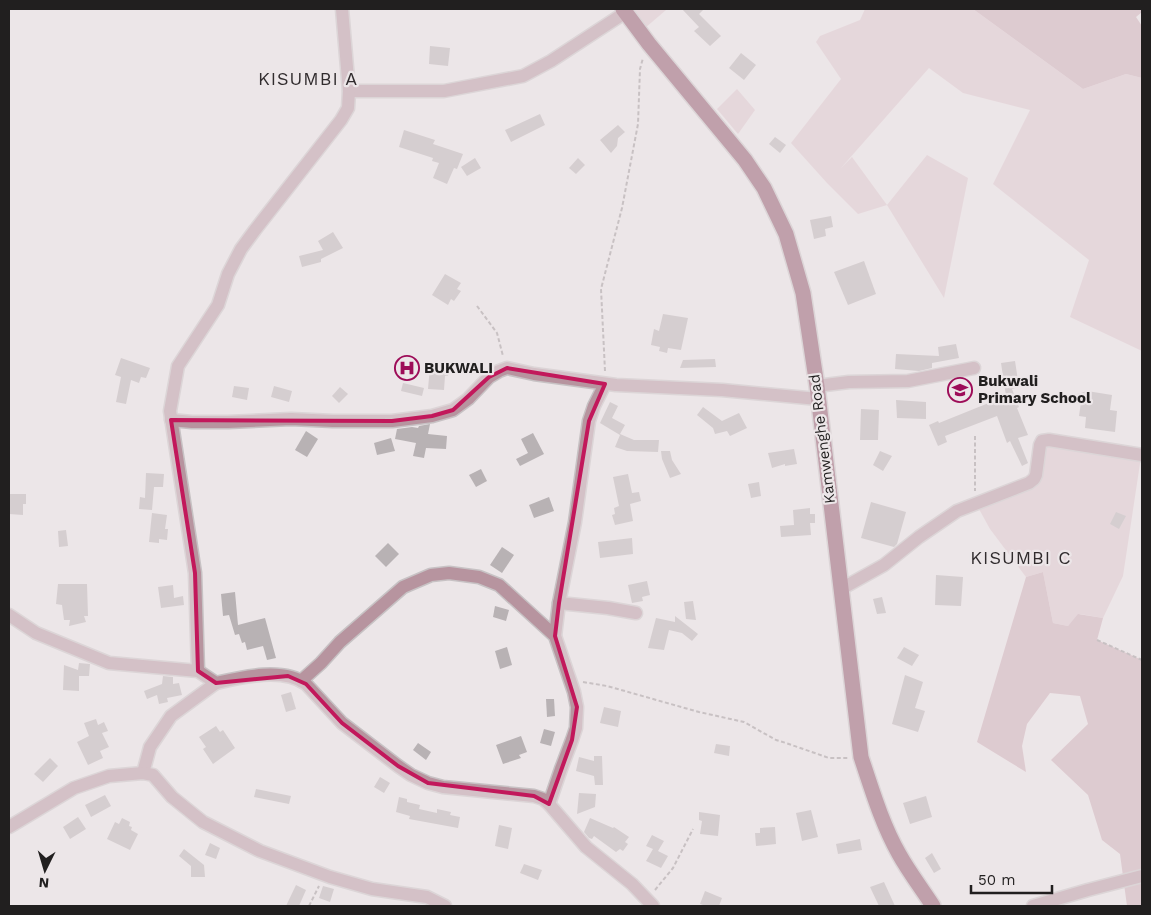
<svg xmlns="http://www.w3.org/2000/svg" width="1151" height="915" viewBox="0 0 1151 915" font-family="'Work Sans',sans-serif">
  <rect width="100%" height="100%" fill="#ece6e8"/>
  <g fill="#dcc6cd">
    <path d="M633,9h31l2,1 -21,18 -14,-18z"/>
    <path d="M865,9h108l110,80 43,-15 16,4v273l-72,-34 19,-57 -96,-76 37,-74 -67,-17 -34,-25 -88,100 11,-11 35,48 40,-50 41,23 -24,120 -57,-93 -29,9 -31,-31 -36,-40 50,-64 -25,-37 4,-6 40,-16z"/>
    <path d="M737,89l18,21 -17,24 -21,-25z"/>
    <path d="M1044,445l97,12 -18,119 -20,42 -23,-4 -12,12 -15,-3 -10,-51 -17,5 -36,-48 -16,-29 63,-24z"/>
  </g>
  <g fill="#cbaab4">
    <path d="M973,9h169v3l-6,5 6,9v52l-16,-4 -43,15z"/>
    <path d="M1043,572l10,51 15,3 10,-12 25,4 -6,22 45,20v246h-15l-7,-52 -18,-14 -14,-45 -37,-35 37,-36 -8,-28 -30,-3 -23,31 -5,22 4,26 -49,-30 49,-165z"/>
  </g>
  <g fill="#b8b2b4">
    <path d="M682,9h22l-5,5 22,22 -11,10 -16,-15 5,-4z"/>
    <path d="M430,46l20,2 -2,18 -19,-2z"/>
    <path d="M741,53l15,12 -12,15 -15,-12z"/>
    <path d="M540,114l5,11 -34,17 -6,-12z"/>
    <path d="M618,125l7,7 -7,6 -1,8 -6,7 -11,-13z"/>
    <path d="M404,130l31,10 -2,4 30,10 -6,15 -3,-1 -7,16 -14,-6 6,-15 -7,-2 1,-3 -34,-11z"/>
    <path d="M775,137l11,8 -6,8 -11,-9z"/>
    <path d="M475,158l6,10 -14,8 -6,-9z"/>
    <path d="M578,158l7,7 -9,9 -7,-6z"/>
    <path d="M831,216l2,11 -8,2 1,7 -12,3 -4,-19z"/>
    <path d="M333,232l10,16 -22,11v3l-19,5 -3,-11 24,-6 -5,-9z"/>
    <path d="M864,261l12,33 -28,11 -14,-33z"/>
    <path d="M445,274l16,9 -4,6 4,2 -7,10 -3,-2 -3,6 -16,-10z"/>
    <path d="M663,314l25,4 -7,32 -13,-2 -1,5 -8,-2 1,-4 -9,-2 3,-16 5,2z"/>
    <path d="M956,344l3,14 -27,5v5l-13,3 -24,-2 1,-15 43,2 -1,-9z"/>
    <path d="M121,358l29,10 -4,10 -5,-1 -2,6 -8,-3 -5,24 -10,-2 5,-25 -6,-2z"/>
    <path d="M715,359l1,8 -36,1 3,-8z"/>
    <path d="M1015,361l4,26 -7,2 7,18 -2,1 11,27 -10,3 10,25 -6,3 -12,-25 -3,2 -10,-27 -52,20 2,6 -9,4 -9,-21 9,-4 1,2 67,-27 -5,-33z"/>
    <path d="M430,366l19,2 -1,8h-3l-1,14 -16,-1z"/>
    <path d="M403,383l21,5 -2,8 -21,-5z"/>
    <path d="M234,386l15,2 -2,12 -15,-3z"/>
    <path d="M274,386l18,5 -3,11 -18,-5z"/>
    <path d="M340,387l8,7 -9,9 -7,-7z"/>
    <path d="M1087,391l25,4 -2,15 7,1 -2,21 -30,-4 1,-11 -7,-1 2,-14 -4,1 -3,-8z"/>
    <path d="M896,400l30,2v17l-29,-1z"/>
    <path d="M610,402l8,4 -6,12 13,7 -5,9 14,6h25l-1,12 -31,-1 -12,-4 5,-12 -20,-12z"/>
    <path d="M703,407l19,14 17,-8 8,15 -17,8 -3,-5 -12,3 -2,-6 -16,-13z"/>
    <path d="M861,409l18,1 -1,30h-18z"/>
    <path d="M430,424l-2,10 19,2 -1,13 -20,-1 -2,10 -11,-2 3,-13 -21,-4 2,-10 15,-2 6,1 1,-2z"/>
    <path d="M306,431l12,8 -11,18 -12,-7z"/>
    <path d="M533,433l11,21 -24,12 -4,-7 12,-6 -7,-14z"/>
    <path d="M391,438l4,13 -18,4 -3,-12z"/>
    <path d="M794,449l3,15 -12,2v-2l-13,4 -4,-15z"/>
    <path d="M661,451h9l2,9 9,14 -11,4 -8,-19z"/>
    <path d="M880,451l12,5 -9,15 -10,-6z"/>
    <path d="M481,469l6,12 -11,6 -7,-12z"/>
    <path d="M146,473l18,1 -1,13h-9l-2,23 -13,-1 1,-12 5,1z"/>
    <path d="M628,474l4,19 7,-1 2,9 -11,3 3,17 -18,4 -3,-10 3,-1 -1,-6 5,-2 -6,-29z"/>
    <path d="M759,482l2,14 -10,2 -3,-14z"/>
    <path d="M9,494h17v10h-3v11l-14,-1z"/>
    <path d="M549,497l5,14 -20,7 -5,-13z"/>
    <path d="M871,502l35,10 -9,32 -3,3 -33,-9z"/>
    <path d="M810,508v6h5v9h-5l1,12 -30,2 -1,-11 14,-1 -1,-15z"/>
    <path d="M1116,512l10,4 -7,13 -9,-5z"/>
    <path d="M152,513l15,2 -2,14h3l-1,11 -8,-1v4l-10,-1z"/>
    <path d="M66,530l2,16 -9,1 -1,-16z"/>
    <path d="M632,538l1,16 -33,4 -2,-16z"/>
    <path d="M388,543l11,11 -13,13 -11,-11z"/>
    <path d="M502,547l12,8 -12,18 -12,-8z"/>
    <path d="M936,575l27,2 -2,29 -26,-1z"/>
    <path d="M647,581l3,14 -8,2 1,4 -11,2 -4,-18z"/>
    <path d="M58,584h29l1,32h-4l2,6 -17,4 1,-6h-6l-2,-15 -6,-1z"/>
    <path d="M173,585l1,13 9,-2 1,9 -23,3 -3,-21z"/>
    <path d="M235,592l3,33 27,-7 11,40 -9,2 -4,-14 -16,4 -2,-8 -3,1 -3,-9 -4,1 -6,-20 -6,1 -2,-22z"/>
    <path d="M882,597l4,16 -9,1 -4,-15z"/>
    <path d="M693,601l3,19 -10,-1 -2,-17z"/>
    <path d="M495,606l14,4 -3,11 -13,-4z"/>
    <path d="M675,616l23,18 -6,7 -10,-8 -13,-3 -5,20 -16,-2 8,-30 19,4z"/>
    <path d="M507,647l5,18 -12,4 -5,-18z"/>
    <path d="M904,647l15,8 -7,11 -15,-8z"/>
    <path d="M79,663l11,1 -1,12h-10v15l-16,-1 1,-25 14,5z"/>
    <path d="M905,675l18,7 -8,26 10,3 -7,21 -26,-8z"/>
    <path d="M163,676l10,1v7l6,-1 3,12 -15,3 1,4 -9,2 -2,-9 -10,4 -3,-8 18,-7z"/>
    <path d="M291,692l5,17 -10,3 -5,-17z"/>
    <path d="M546,699h8l1,17 -8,1z"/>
    <path d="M604,707l17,4 -3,16 -18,-4z"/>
    <path d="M96,719l2,6 6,-3 4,9 -6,2 7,14 -9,4 3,7 -15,7 -11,-23 12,-6 -5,-13z"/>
    <path d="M216,726l4,6 3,-2 12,18 -22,16 -10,-15 3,-2 -7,-10z"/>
    <path d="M544,729l11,3 -4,14 -11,-3z"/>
    <path d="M521,736l6,16 -8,3 2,3 -18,6 -7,-19z"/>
    <path d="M418,743l13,9 -5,8 -13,-10z"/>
    <path d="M716,744l14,2 -1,10 -15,-3z"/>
    <path d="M594,756h8l1,29h-8l-1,-9 -18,-5 3,-14 15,4z"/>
    <path d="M50,758l8,8 -15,16 -9,-8z"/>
    <path d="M380,777l10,6 -6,10 -10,-6z"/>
    <path d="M256,789l35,7 -2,8 -35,-7z"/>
    <path d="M579,793l17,1 -1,13 -18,7z"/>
    <path d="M105,795l6,11 -20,11 -6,-12z"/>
    <path d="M926,796l6,21 -22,7 -7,-21z"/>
    <path d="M399,797l8,2v3l13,3 -1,4 18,4v-4l14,3 -1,3 10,2 -2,11 -49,-9 1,-3 -14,-4z"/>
    <path d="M811,810l7,27 -16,4 -6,-28z"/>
    <path d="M699,812l21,3 -2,21 -18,-2 2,-13 -3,-1z"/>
    <path d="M78,817l8,12 -16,10 -7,-12z"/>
    <path d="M122,818l8,4 -1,4 3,1 -1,3 7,4 -8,16 -23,-11 8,-17 4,2z"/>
    <path d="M590,818l23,10 1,-1 15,10 -4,5 3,2 -5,7 -3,-2 -4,3 -22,-16 -2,3 -3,-1 -5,-6z"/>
    <path d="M499,825l13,3 -4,21 -13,-3z"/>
    <path d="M775,827l1,17 -20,2 -1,-13h5v-5z"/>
    <path d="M652,835l12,6 -6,10 10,5 -7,12 -15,-7 7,-12 -7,-3z"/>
    <path d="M860,839l2,11 -24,4 -2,-10z"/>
    <path d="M210,843l10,5 -4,11 -11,-4z"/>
    <path d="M184,849l20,16 1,12h-14v-11l-12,-10z"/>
    <path d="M932,853l9,16 -7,4 -9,-15z"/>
    <path d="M524,864l18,6 -4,10 -18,-7z"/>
    <path d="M884,882l11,24h-16l-9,-19z"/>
    <path d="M296,885l10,5 -7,16h-13z"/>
    <path d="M323,886l11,3 -4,13 -11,-4z"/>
    <path d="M705,891l17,7 -3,8h-13l-6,-2z"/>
  </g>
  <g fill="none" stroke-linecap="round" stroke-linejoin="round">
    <defs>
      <g id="minor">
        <path d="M349,91h95l79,-15 28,-15 75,-49"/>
        <path d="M817,386l32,-4 59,-1 66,-13"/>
        <path d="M171,420l21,2h36l63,-3 42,2h59l40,-5 21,-6 15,-11 21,-22 10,-6 8,-3 27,6 82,11 106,5 96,9"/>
        <path d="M841,589l43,-24 35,-28 38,-26 72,-28 5,-4 2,-4 4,-30 2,-4 7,-1 93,15"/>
        <path d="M559,603l49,5 28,5"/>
        <path d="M9,615l27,18 73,30 89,8 18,12c26,-6 67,-16 90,1l36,39 56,43 13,9 17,8 15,4 91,9 9,3 6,5 37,43 46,37 21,22"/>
        <path d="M555,636l4,-33 16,-81 14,-101 5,-15 11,-22"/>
        <path d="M198,671l-3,-98 -25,-162 8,-45 40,-61 10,-31 13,-25 14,-19 86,-110 7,-12 1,-17 -7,-82"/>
        <path d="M301,681l20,-18 19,-21 63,-55 28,-12 18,-2 30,4 20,8 56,51 19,56 3,15 -1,21 -4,12 -11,29 -12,35"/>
        <path d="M143,773l7,-26 21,-31 45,-33"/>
        <path d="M9,827l65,-39 35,-12 34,-3 10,2 19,22 31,25 57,29 70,26 42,12 55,8 18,9"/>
        <path d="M1033,906l55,-16 54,-14"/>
      </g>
      <path id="major" d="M623,9l26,35 96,116 19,28 22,46 17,59 14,93 44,371c11,33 21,67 38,97 10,18 23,35 34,52"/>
    </defs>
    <use href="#minor" stroke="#c7c2c4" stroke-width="15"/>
    <use href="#major" stroke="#c7c2c4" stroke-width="18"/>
    <g stroke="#9b9698" stroke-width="2" stroke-dasharray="4 2.5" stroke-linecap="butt">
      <path d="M477,306l20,27 6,23"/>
      <path d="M605,371l-4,-82 21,-81 16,-84 2,-55 3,-11"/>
      <path d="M975,436v55"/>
      <path d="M1097,640l45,20"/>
      <path d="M583,682l24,4 92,26 45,10 32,18 10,3 43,15h19"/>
      <path d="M655,890l18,-22 20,-39"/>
      <path d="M309,906l10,-20"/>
    </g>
    <use href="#minor" stroke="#b7949f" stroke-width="12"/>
    <use href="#major" stroke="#8a4d63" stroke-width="15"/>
  </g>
  <path d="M0 0H1151V915H0ZM507,368l98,16 -16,37 -30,182 -4,33 22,71 -5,33 -23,64 -15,-8 -106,-13 -30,-17 -56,-43 -36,-39 -18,-8 -72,7 -18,-12 -3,-98 -24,-153 221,1 40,-5 21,-6 36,-33z" fill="#ece6e8" fill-opacity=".55" fill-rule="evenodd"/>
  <path fill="none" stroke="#c2185b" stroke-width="4" stroke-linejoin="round" d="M507,368l98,16 -16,37 -30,182 -4,33 22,71 -5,33 -23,64 -15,-8 -106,-13 -30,-17 -56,-43 -36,-39 -18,-8 -72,7 -18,-12 -3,-98 -24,-153 221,1 40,-5 21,-6 36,-33z"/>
  <defs>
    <symbol id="hospital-ring" viewBox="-11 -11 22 22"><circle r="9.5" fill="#ece6e8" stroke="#9d0c58" stroke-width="1.5"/><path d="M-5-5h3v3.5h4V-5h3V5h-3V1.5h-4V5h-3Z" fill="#9d0c58"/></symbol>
    <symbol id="school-ring" viewBox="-11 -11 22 22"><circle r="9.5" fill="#ece6e8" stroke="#9d0c58" stroke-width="1.5"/><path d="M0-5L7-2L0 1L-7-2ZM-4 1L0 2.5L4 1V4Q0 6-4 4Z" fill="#9d0c58"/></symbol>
  </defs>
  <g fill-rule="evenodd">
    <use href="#hospital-ring" x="393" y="354" width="28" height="28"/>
    <use href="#school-ring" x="946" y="376" width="28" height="28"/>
  </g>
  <g text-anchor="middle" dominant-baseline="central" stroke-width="4.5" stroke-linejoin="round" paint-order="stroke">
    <g font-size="15" font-weight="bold" fill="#211f1f" stroke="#ece6e8" text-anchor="start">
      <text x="424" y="368">BUKWALI</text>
      <text x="978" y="381">Bukwali<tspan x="978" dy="17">Primary School</tspan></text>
    </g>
    <g font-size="15" fill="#211f1f" stroke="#ece6e8">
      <text transform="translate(822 439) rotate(-97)">Kamwenghe Road</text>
    </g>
    <g font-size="18" letter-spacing="1" fill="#312c2e" stroke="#ece6e8">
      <text x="308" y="78">KISUMBI A</text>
      <text x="1021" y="557">KISUMBI C</text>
    </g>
  </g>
  <rect width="1151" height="915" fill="none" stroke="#211f1f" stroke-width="20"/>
  <g transform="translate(45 870) rotate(185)" stroke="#ece6e8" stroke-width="4" paint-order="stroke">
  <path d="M0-4L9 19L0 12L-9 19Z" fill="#211f1f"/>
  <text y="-8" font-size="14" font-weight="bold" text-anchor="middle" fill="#211f1f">N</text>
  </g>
  <path d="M971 885v8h81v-8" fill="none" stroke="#211f1f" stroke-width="2.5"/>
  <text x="978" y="885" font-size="15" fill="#211f1f" stroke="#ece6e8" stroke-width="4" paint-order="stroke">50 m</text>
</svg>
